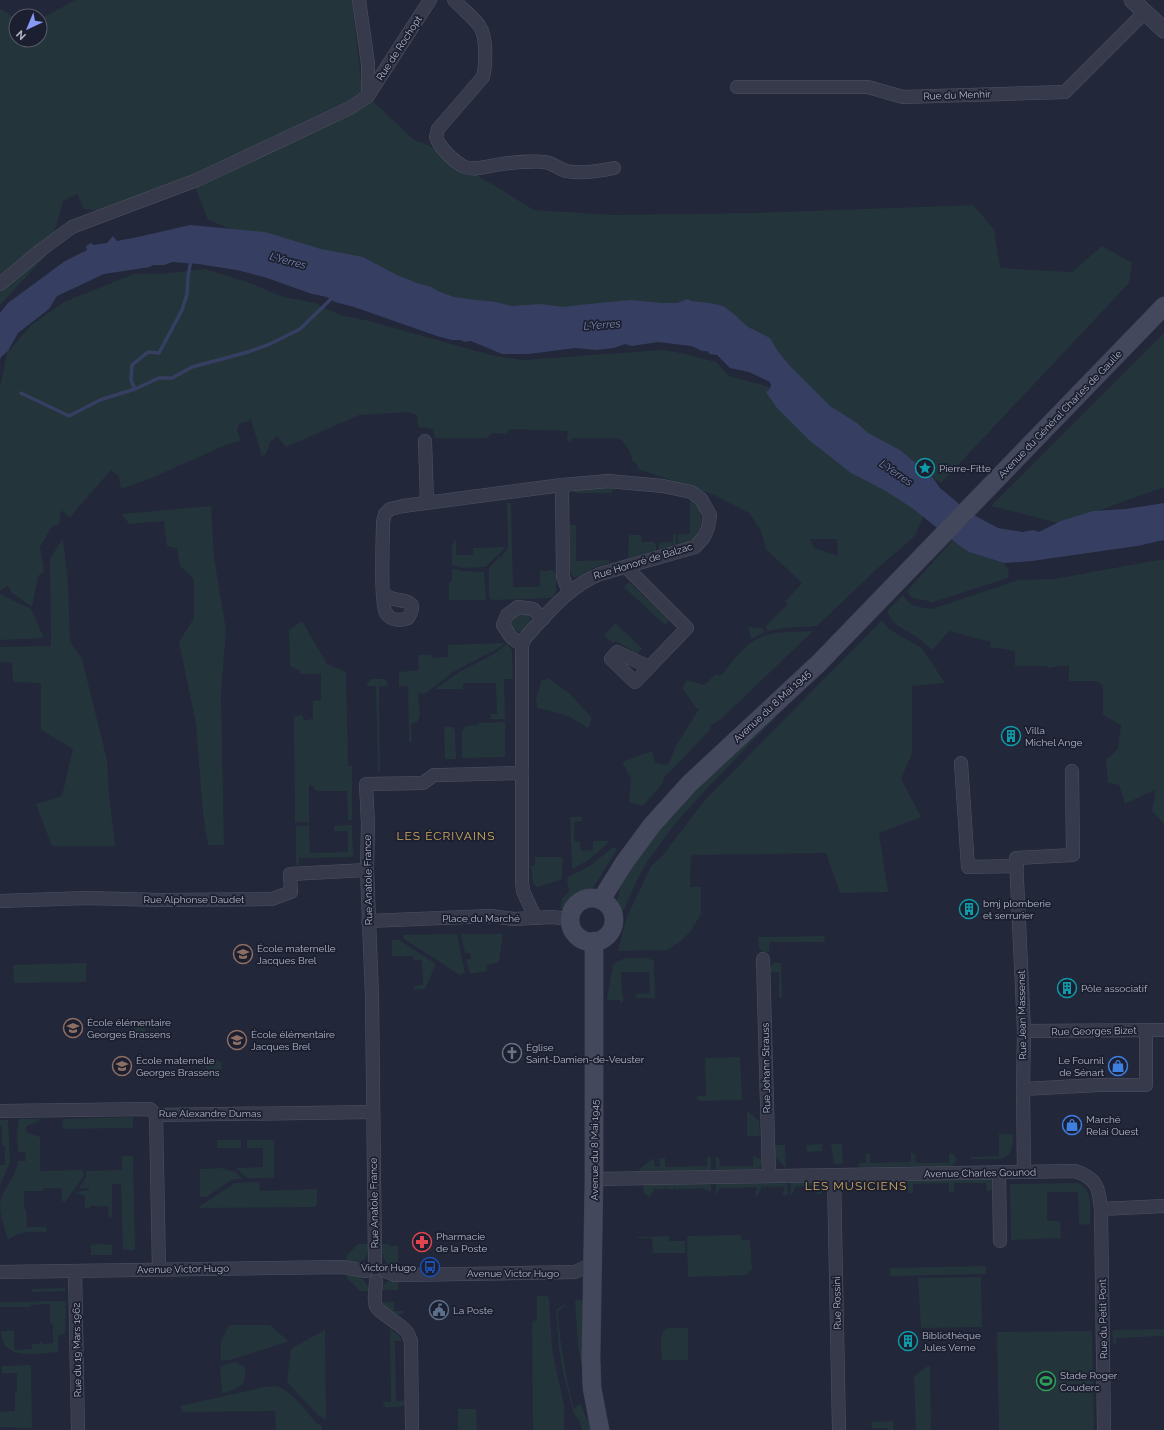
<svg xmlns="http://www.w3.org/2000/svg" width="1164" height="1430" viewBox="0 0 1164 1430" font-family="Raleway,sans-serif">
  <rect width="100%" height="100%" fill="#22273a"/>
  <g fill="#24343b" fill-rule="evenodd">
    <path d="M76,0h276l10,91 52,49 14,5 106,65 80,5 141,-2 218,-8 21,24 6,39 72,4 30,-26 30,17 -3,20 -188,200 -48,-29 -77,-53 -61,-61 -236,-26 -73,-11 -206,-70 -32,-13 -13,-33 -30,-2 -39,17 -12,10 -30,-3 -7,-15 -14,7 -14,51 -49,53v-295l1,-1 15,10v21h24v-21z"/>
    <path d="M205,269l45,14 33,14 33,6 8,5 20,8 21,4 126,35 31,5 141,-10 18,3 35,9 13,14 48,13 148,123 -10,24 -35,30 -63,60 -33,2 -17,3 -1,-5 22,-22 -3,-2 17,-19 -36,-34 -5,-18 -12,-18 -35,-18 -76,-26 -1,-5 -4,-2 -3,-10 -8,-12 -10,-2h-40l-1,5 -4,-3 1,-9 -58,-2 -4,5 -13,-1 -7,5h-51l-2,-9 -15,-2 -1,-12 -10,-3 -48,3 -73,32 -9,-11 -7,6 -4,12 -4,2 -11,-36 -12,4 -2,7 4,10 -13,3 -79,35 -28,10 -2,-12 -8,-7 -35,40 -6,8 -9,-8 -2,15 -7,1 -12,21 4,25 -6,4 -6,31 -20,-14 -4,-7 -8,5v-204l7,-34 24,-28 33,-23 70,-28h26zM810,539h27l1,17 -24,-8z"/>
    <path d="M1164,333v154l-102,37 -71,-18z"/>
    <path d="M612,487l2,3h-2v3h-40c7,-5 31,-5 40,-6z"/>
    <path d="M690,501c14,4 14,26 5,36 -4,5 -11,6 -17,8v-11h12z"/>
    <path d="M507,503h4l2,84h27v-16h9v-1h3l4,3v19l-4,6 -60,2 -3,-2v-30l11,-12 2,1 1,-1 -1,-1 5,-5 1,-3z"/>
    <path d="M211,506l3,52 12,72 -5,63 3,152h-16l-5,-32 -7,-89 -17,-82 15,-24v-39l-14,-13 -3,-18 -10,-2 -3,-25 -35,3 -7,-10z"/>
    <path d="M570,525h6v36l33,-1v3l-16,5 -15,9h-5l-3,-6z"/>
    <path d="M676,534v11l-17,5v-6l2,-1v-1h12v-7z"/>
    <path d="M629,535h12l1,7h11l1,1 2,1v7l-28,7c0,-8 1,-15 1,-23z"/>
    <path d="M63,539l5,45 2,58 12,17 25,101 2,35 6,51h-63l-16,-42 26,-8 11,-47 -32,-19v-47l-28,-1 -1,-19 -12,-1v-15l51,-1 -1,-88z"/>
    <path d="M456,539v16h17v-7l31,-1 -1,3 -18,17 -23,1 -10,-3v-20z"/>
    <path d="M953,540l16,12 35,11 5,8 -1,7 -78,25 -1,-2 -17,-3 -5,-7z"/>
    <path d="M1164,559v265l-12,-13 3,-17 -1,-4 -29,14 -6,-19 -11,-2 -2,-23 12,-11 3,-24 -18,-10v-29l-6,-5h-28v-15h-10l-10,2 -3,-2h-31v-15l-25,-4 1,-5 -42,-11 -16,19c-6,-4 -12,-10 -18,-14 -13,-9 -21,-9 -28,-25l16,-16c9,13 14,12 29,14l87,-29 35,-1z"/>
    <path d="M455,569l6,2 23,1 2,28h-37v-18l3,-1v-11z"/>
    <path d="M629,582l38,36 1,3 -3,4 -41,-38z"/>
    <path d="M0,594l31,15 13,29 -44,2z"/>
    <circle cx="521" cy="622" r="10"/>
    <path d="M882,620l7,9 33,19 23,35 -33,3v67l-11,26 20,38 -42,16 9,59 -48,1 -14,-40 -135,2 -1,32h11v27l-11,18 -10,10 -13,8 -49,1 8,-32 25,-53 11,-10 42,-55z"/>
    <path d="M302,621l25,43 19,8 2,94h4v54h-4l-1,-29h-31l-3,-5 -4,-1v37h-14l-1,-106 8,-1 2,5 9,-1v-18l8,-1v-26h-21v-3l-10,-5 -1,-36z"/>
    <path d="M615,623l27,25 -4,5h-2l-21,-12 -2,2 -9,-8z"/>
    <path d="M748,627l14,1 3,4 -14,7z"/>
    <path d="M813,631l-93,89 -9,5 -1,5 -46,48 -2,6 -19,22 -14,-4 2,-23 -9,-17 30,-11 3,12 13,2 9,-21 22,-35 -3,-1 -14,-20 5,-8 17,5 11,-10h7c12,-16 26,-36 48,-41 13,-3 29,-2 43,-3z"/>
    <path d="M505,643l-6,5 -46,24 -27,21 -8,1 2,20 -2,7 -7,3 1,18h-3l-1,-56h-9v-14l20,-2 -1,-15h13l1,3 16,-1v-12z"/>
    <path d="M507,644l4,4 1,4 1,27h-9l1,40h-14v-5h6l-1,-31h-33v6h-28l26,-18 33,-17z"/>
    <path d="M548,678l21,15 23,25 -4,10 -20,-12 -30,-8 -2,-8 5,-19z"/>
    <path d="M371,679h13l3,2 1,5h-9l1,86h-2l-2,-86h-9v-2z"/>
    <path d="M798,694l-99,103 -24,27 -26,35 -10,17 -21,47 -2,-19 5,-19 12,-24 40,-50z"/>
    <path d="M505,722v35l-43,1v-27l4,-5 11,-1 2,-2z"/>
    <path d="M444,726l9,1 2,3 1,29h-11z"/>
    <path d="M570,817h12v4l-8,1v19l6,1 1,9 12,-1v-9h16c-10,12 -24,22 -37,28z"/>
    <path d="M352,825l1,32 -54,1v7h-3v-39h13l1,27 38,-1v-21h-14v-5z"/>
    <path d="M614,847l3,2 -24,39 -7,6 -11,5 -7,7 -8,3 2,-10 7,-8 -2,-10 1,-4 20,-10z"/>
    <path d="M535,857h28l-1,17 -1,6 -21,6 -3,1 -4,-3 -2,-18 4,-1z"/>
    <path d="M457,934l8,39 -5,2 -56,-36 -1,-4z"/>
    <path d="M461,934h42l-4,28 -12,3 -1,6 -16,3 -4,-14 5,-2 -1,-5h-5z"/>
    <path d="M824,936l1,6h-55l-1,10h-6l-4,-4 -1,-11z"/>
    <path d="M392,940h7l37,24 -11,25h-11v-3l9,-1 -1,-25h-8l-1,-4h-21z"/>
    <path d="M625,958h20l8,2 1,3 1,35h-19l-1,-4 15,-1 -1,-21h-28l1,22h1v8h-3v-2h-13l6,-36z"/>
    <path d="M86,963v19l-72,1 -1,-18z"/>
    <path d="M774,963h7l1,34h-3v-25h-9v-5z"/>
    <path d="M139,1024l5,1c3,6 4,12 -1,16l-11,-2 -1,-10 6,-2z"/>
    <path d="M740,1057l2,43 -42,1 -3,-2v-3h9l-1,-38z"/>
    <path d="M217,1060l4,2v12l-2,2h-12l-1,-8 -2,-3v-4z"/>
    <path d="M747,1112h2l10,9 1,15h-13z"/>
    <path d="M133,1117v11l-70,1 -1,-10z"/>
    <path d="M19,1119h20v2l-13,5v6l14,5v34l43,-1 1,6 -19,26 -3,-1v-13h-19v3h-19v18h2l1,18h19l1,5c-15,0 -27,-2 -39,8 -3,-11 -8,-24 -8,-35 1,-14 16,-28 18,-44h8l-1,-9h-7l-1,-18z"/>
    <path d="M0,1120h8l2,43 -10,23v-21h5v-19l-3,-1v-18l-2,-1z"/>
    <path d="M999,1134h14c0,11 0,22 -13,25h-29v-2l28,-1z"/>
    <rect x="217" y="1140" width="24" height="8"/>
    <path d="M247,1140h27v38h-27l-11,-10 27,-1v-19h-16z"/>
    <path d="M822,1144v7l-15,1 -1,-7z"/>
    <path d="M831,1144h11l1,20h-9z"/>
    <path d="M773,1145h12l1,23 -12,-12z"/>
    <path d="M911,1153l4,1 1,9h33v-10l5,1 2,5 -1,4 -4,3 -92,1v-4h7v-9h4v9l41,-1z"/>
    <path d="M122,1156h11l2,94h-12l-2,-66h-9v33h-3l-1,-11h-18l-1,2h-4v-12l-9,-4 13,-2v-2h-10l7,-11v-6l36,-1z"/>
    <path d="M753,1156l8,3 1,3 -1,5 -3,2 -42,1v-13h3l1,9h33z"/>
    <path d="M707,1157h4v13l-71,2 -1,-3 15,-11 1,9h5l-1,-9h6v9l42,-1z"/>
    <path d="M225,1168v2l9,1 9,8h-10l-27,18h-6v-28z"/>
    <path d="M989,1179l2,1c3,4 3,8 -1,11h-3l-1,-8h-32v9h-5v-9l-36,1v9h-5v-9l-48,1v-4z"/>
    <path d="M259,1182l1,9 57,-2v16l-2,2 -115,1v-2l35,-23z"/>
    <path d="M791,1182h31v12h-6l3,-7 -4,-2 -1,2 -4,-2 -1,2 -3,-1 -1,1 -4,-1 -1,1 -4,-1 -4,8 -2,1z"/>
    <path d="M787,1183l1,11 -6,1 3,-7 -4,-2 -1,2 -4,-2 -1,2 -4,-2 -1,2 -4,-2v2l-4,-2 -4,9 -4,1 3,-8 -3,-1 -1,1 -4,-1 -1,1 -4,-1 -1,2 -4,-2 -1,2 -4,-2 -1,2 -4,-2 -1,2 -3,-2 -1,2 -4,-2 -4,9v-12z"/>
    <path d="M1079,1183c15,10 11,26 11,41l-11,1 -1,-33h-31v29h13l1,17 -50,2 -1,-56z"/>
    <path d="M711,1184v8l-8,-4 -1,1 -4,-1 -1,1 -4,-1 -1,2 -4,-2 -1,2 -3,-2 -2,2 -3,-2 -1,2 -4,-2 -1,2 -9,-2 -1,2 -4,-2v2l-4,-2 -5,9c-5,-2 -7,-5 -7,-10l2,-2z"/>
    <path d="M741,1235v5h9l2,29 -5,6 -59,2 -1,-41z"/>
    <path d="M669,1236v5h16v12h-32l-1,-15h-15v-1z"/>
    <path d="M98,1244l14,1v10h-21v-10z"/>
    <path d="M358,1244h10c1,18 -5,18 -21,18l-1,-6z"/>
    <path d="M381,1244h8v2h9v23c-13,-3 -17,-13 -17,-25z"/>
    <path d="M986,1266v8l-96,2v-8z"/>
    <path d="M347,1272c11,2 19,6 22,19h-9l-13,-13z"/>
    <path d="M981,1277l1,50 -61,1 -3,-50z"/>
    <path d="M387,1281h11v9h-17l1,-3z"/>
    <path d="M65,1288v3l-33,1v-3z"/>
    <path d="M537,1296h10l2,2 3,51 12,57v24h-31l-1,-109 5,-1z"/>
    <path d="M575,1300h7l3,87 -7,-42z"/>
    <path d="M66,1301l-1,33 -7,1v17c-21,1 -57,10 -57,-21h13v19l18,-1v-5h8v-2h2l1,2 10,-1v-19l-3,-1v-19l-19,1v2h-31v-5z"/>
    <path d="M381,1302h13v9h10v2c-8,5 -19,-4 -23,-11z"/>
    <path d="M563,1305h3l-8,6v7c3,31 8,61 16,91l7,-6 4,13 10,14h-13l-3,-10 -5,-6 -10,-38 -5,-28 -3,-38z"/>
    <path d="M229,1325h41l17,15v2l-57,18 -9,1v-19z"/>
    <path d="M390,1328l9,8 3,5h-7l1,60h9v4l-6,2h-13l-4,-5h9z"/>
    <path d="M669,1328h19v32h-26c0,-9 -5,-29 7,-32z"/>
    <path d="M1164,1329v7l-48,2v6l-3,-1 -1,-12 3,-1z"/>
    <path d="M325,1330l1,90 -8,-5 -31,-33 4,-32 1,-2z"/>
    <path d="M1092,1331l2,99h-95l-2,-98z"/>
    <path d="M236,1362l9,5c3,18 -8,23 -23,26l-2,-27z"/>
    <path d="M31,1365l1,63 -32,-1v-15l15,-1v-19h2v-19h-15v-7z"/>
    <path d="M928,1366h2l1,64h-15l-2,-53 5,-5z"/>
    <path d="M276,1386c17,6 29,23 40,37l6,3v4h-46l-1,-19 -92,1 -3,-6 85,-19z"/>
    <path d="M458,1409h18l1,21h-19z"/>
    <path d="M893,1421v9h-5v-2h-16l-1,-6z"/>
  </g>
  <path fill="#363f61" d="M190,225l75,7 56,17 42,8 34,18 20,8 14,4 9,5 14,5 22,3 20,2 16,4 29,-2 22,3 16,-2 51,-5 32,3h15l11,-4 3,2 19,2 13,3 12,9 13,12 22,11 7,12 12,15 41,41 27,17 11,10 32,17 33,28 7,10 30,25 28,15 25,4 10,-2 6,2 22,-11 32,-10 33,-2 38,-6v37l-27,6 -105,15 -28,2 -35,-11 -9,-6 -48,-38 -28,-18 -33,-17 -42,-33 -32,-32 -11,-16 3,-2 2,-4 -1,-4 -21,-10 -19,-4 -13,-13 -7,-1 -3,-3h-5l-6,-3 -5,-2 -33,-4 -26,4 -7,-2 -11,4 -18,2 -21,-2 -46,6h-27l-31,-13 -7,1 -3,-2h-9l-15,-4 -83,-29 -19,-5 -8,-5 -15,-3 -45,-16 -30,-8 -39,-6 -26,-2 -8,3h-11l-3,2 -46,7 -47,22 -8,13 -31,24 -10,18 -7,6 -1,3v-47l8,-10 57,-42 22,-11 -1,-4 5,-3 3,2 13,-2 6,-7 4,5 21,-4z"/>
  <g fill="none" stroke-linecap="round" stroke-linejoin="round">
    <g stroke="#363f61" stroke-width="3.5">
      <path d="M135,389l-4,-9 1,-15 16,-13 11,1 23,-43 5,-16 1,-17 3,-18"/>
      <path d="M21,393l48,23 31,-16 35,-11 24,-11h13l20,-11 56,-15 22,-8 30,-15 31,-30 1,-3"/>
    </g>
    <defs>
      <g id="minor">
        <path d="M359,0l9,64v32"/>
        <path d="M454,0c7,8 21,18 26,27 7,10 6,38 3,50l-45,52 -2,8c3,10 19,26 29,30 11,5 31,-4 45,-4 10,-1 30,-3 39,0 6,2 11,6 17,8 14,3 34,0 48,-3"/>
        <path d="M737,87h131l35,10 162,-5 80,-80"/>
        <path d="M0,284l41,-34 31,-23 125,-47 153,-72 18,-12 62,-96"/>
        <path d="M425,441l2,61"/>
        <path d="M562,485l1,92 6,15"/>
        <path d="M626,567l61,61 -52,54 -24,-23 6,-7 32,15"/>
        <path d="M383,593c3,2 5,4 8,5 13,5 29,0 17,20 -7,3 -17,3 -22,-5 -6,-10 -3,-76 -3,-91l2,-8 5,-5 13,-3 159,-21 46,-4 55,5 28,6 10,7 9,16 -2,13 -4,9 -9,10 -95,27c-31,12 -53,40 -75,64l-3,7v236l1,10 12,26"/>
        <path d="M522,645l-11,-8 -8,-12 4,-10 11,-8 15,2 10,10"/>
        <path d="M961,763l7,104 49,-1"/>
        <path d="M0,901l87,-3 73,2 112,-1 19,-7 -1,-18 77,-4"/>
        <path d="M368,921l123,-5 23,3 38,-2 18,2"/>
        <path d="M763,959l6,217"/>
        <path d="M1024,1031l140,-1"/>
        <path d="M1023,1089l75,-4h48v-55"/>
        <path d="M0,1111l150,-2 6,6 217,-3"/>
        <path d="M156,1115l3,154"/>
        <path d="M999,1172l1,69"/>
        <path d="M1024,1172l-1,-83 1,-58 -8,-173 57,-3 -1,-84"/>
        <path d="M834,1175l5,255"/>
        <path d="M594,1179l481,-8c22,7 24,17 26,38l3,221"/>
        <path d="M1101,1209l63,-3"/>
        <path d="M375,1262l-3,-266 -5,-126 1,-46 -2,-40 57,-1 11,-8h7l81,-2"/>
        <path d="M75,1271l3,159"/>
        <path d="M385,1271l10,4h10l170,-3 17,-8"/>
        <path d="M0,1272l343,-5 23,4"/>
        <path d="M376,1281c0,7 -3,18 0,25 4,8 22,16 29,24 3,2 4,7 6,11l1,89"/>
      </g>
      <path id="tertiary" d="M1132,0l32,30"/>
      <g id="secondary">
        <circle cx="592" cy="920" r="22"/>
        <path d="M601,900l23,-37 28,-38 37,-41 130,-121 345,-357"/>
        <path d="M594,941v238l-3,179 1,30 8,42"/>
      </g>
    </defs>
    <use href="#minor" stroke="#4e5262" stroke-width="14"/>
    <use href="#tertiary" stroke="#4e5262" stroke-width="17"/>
    <use href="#secondary" stroke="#3f4353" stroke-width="19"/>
    <use href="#minor" stroke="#363a4a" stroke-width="13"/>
    <use href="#tertiary" stroke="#363a4a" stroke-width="16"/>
    <use href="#secondary" stroke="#44485d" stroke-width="18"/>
  </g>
  <defs>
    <symbol id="sight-ring" viewBox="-11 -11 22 22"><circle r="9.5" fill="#1b1f2f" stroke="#0f9aa8" stroke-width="1.5"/><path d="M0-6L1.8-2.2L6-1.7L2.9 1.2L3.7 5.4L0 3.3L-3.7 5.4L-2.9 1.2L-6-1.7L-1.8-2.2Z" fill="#0f9aa8"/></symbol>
    <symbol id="building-ring" viewBox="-11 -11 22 22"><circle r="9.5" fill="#1b1f2f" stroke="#0f9aa8" stroke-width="1.5"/><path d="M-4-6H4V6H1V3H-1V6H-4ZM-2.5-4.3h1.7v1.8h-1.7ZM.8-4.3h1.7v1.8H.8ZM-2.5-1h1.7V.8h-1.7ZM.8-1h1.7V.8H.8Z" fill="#0f9aa8"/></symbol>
    <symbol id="school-ring" viewBox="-11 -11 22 22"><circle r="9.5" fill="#1b1f2f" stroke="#8d6e63" stroke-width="1.5"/><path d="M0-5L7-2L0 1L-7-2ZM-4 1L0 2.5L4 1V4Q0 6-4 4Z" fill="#8d6e63"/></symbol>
    <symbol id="church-ring" viewBox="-11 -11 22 22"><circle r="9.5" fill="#1b1f2f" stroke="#6b7280" stroke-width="1.5"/><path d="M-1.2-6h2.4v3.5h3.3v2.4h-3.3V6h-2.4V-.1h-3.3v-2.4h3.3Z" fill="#6b7280"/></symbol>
    <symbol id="shop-ring" viewBox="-11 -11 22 22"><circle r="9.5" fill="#1b1f2f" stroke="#3f7fe0" stroke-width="1.5"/><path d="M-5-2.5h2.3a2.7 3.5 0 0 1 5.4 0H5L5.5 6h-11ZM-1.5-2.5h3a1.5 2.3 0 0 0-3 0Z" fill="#3f7fe0"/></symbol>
    <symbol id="pharmacy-ring" viewBox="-11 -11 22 22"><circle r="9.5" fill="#1b1f2f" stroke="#e0444e" stroke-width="1.5"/><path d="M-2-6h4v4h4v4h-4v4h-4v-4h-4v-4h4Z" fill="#e0444e"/></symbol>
    <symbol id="bus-ring" viewBox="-11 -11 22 22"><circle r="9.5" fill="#1b1f2f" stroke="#1a4fb4" stroke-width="1.5"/><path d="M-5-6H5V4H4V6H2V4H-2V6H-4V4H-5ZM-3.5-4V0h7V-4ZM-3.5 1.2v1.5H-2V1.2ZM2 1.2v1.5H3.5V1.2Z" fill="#1a4fb4"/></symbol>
    <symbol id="civic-ring" viewBox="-11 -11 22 22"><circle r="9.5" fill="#1b1f2f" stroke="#5c6f8a" stroke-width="1.5"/><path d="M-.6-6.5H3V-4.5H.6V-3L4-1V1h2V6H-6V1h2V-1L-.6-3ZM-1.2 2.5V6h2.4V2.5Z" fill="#5c6f8a"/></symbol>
    <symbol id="stadium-ring" viewBox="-11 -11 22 22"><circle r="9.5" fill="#1b1f2f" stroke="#2e9e5b" stroke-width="1.5"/><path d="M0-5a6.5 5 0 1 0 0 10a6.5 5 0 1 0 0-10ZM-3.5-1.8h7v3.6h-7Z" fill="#2e9e5b"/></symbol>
  </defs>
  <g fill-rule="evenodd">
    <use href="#sight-ring" x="914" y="457" width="22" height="22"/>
    <use href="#building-ring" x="1000" y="725" width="22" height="22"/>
    <use href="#building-ring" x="958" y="898" width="22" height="22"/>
    <use href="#school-ring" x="232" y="943" width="22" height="22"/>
    <use href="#building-ring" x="1056" y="977" width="22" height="22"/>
    <use href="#school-ring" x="62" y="1017" width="22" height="22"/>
    <use href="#school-ring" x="226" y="1029" width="22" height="22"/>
    <use href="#church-ring" x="501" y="1042" width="22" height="22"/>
    <use href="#school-ring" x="111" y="1055" width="22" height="22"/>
    <use href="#shop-ring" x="1107" y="1055" width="22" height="22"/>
    <use href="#shop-ring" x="1061" y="1114" width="22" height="22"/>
    <use href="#pharmacy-ring" x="411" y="1231" width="22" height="22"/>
    <use href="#bus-ring" x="419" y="1256" width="22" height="22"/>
    <use href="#civic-ring" x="428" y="1299" width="22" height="22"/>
    <use href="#building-ring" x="897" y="1330" width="22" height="22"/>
    <use href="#stadium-ring" x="1035" y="1370" width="22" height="22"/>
  </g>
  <g text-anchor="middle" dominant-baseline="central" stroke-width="3.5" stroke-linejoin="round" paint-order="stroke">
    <g font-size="10" fill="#b1b5c6" stroke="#1b1f2f">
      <text transform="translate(399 48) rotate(-57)">Rue de Rochopt</text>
      <text transform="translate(957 95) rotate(-2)">Rue du Menhir</text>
      <text transform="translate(1060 414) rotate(-46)">Avenue du Général Charles de Gaulle</text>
      <text transform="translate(643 561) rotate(-17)">Rue Honoré de Balzac</text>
      <text transform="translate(772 706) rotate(-43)">Avenue du 8 Mai 1945</text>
      <text transform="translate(368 880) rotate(-91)">Rue Anatole France</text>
      <text x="194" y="899">Rue Alphonse Daudet</text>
      <text x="481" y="918">Place du Marché</text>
      <text transform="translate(1022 1015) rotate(-91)">Rue Jean Massenet</text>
      <text transform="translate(1094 1031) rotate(-1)">Rue Georges Bizet</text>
      <text transform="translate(766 1068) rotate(-91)">Rue Johann Strauss</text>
      <text x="210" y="1113">Rue Alexandre Dumas</text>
      <text transform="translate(594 1150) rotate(-90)">Avenue du 8 Mai 1945</text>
      <text transform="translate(980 1173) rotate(-1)">Avenue Charles Gounod</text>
      <text transform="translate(374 1203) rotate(-91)">Rue Anatole France</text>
      <text transform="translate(183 1269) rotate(-1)">Avenue Victor Hugo</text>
      <text x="513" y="1273">Avenue Victor Hugo</text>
      <text transform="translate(837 1303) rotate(-91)">Rue Rossini</text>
      <text transform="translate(1103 1319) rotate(-91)">Rue du Petit Pont</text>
      <text transform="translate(77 1350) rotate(-91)">Rue du 19 Mars 1962</text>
    </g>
    <g font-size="10" fill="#b1b5c6" stroke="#1b1f2f" text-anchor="start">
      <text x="939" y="468">Pierre-Fitte</text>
      <text x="1025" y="730">Villa<tspan x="1025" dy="12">Michel Ange</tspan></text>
      <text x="983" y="903">bmj plomberie<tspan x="983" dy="12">et serrurier</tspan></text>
      <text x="257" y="948">École maternelle<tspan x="257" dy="12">Jacques Brel</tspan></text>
      <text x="1081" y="988">Pôle associatif</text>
      <text x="87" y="1022">École élémentaire<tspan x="87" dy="12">Georges Brassens</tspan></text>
      <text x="251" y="1034">École élémentaire<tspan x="251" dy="12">Jacques Brel</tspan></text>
      <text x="526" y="1047">Église<tspan x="526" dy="12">Saint-Damien-de-Veuster</tspan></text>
      <text x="136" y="1060">École maternelle<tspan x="136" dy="12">Georges Brassens</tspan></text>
      <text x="1104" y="1060" text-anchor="end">Le Fournil<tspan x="1104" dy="12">de Sénart</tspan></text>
      <text x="1086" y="1119">Marché<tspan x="1086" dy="12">Relai Ouest</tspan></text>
      <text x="436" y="1236">Pharmacie<tspan x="436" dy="12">de la Poste</tspan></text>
      <text x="416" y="1267" text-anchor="end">Victor Hugo</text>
      <text x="453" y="1310">La Poste</text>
      <text x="922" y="1335">Bibliothèque<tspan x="922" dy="12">Jules Verne</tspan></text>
      <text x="1060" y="1375">Stade Roger<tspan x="1060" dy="12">Couderc</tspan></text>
    </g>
    <g font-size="11" font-style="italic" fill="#7985ae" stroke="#1b1f2f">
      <text transform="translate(288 261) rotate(15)">L'Yerres</text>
      <text transform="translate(602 325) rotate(-4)">L'Yerres</text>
      <text transform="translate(896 473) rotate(34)">L'Yerres</text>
    </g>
    <g font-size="12" letter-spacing="1" fill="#d2a960" stroke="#1b1f2f">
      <text x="446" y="836">LES ÉCRIVAINS</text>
      <text x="856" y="1186">LES MUSICIENS</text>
    </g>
  </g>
  <g transform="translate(28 28) rotate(224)"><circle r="19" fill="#1b1f2f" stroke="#575b6b"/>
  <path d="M0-3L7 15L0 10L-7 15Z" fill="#869af6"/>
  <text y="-6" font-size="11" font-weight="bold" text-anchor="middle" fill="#b1b5c6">N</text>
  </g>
</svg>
